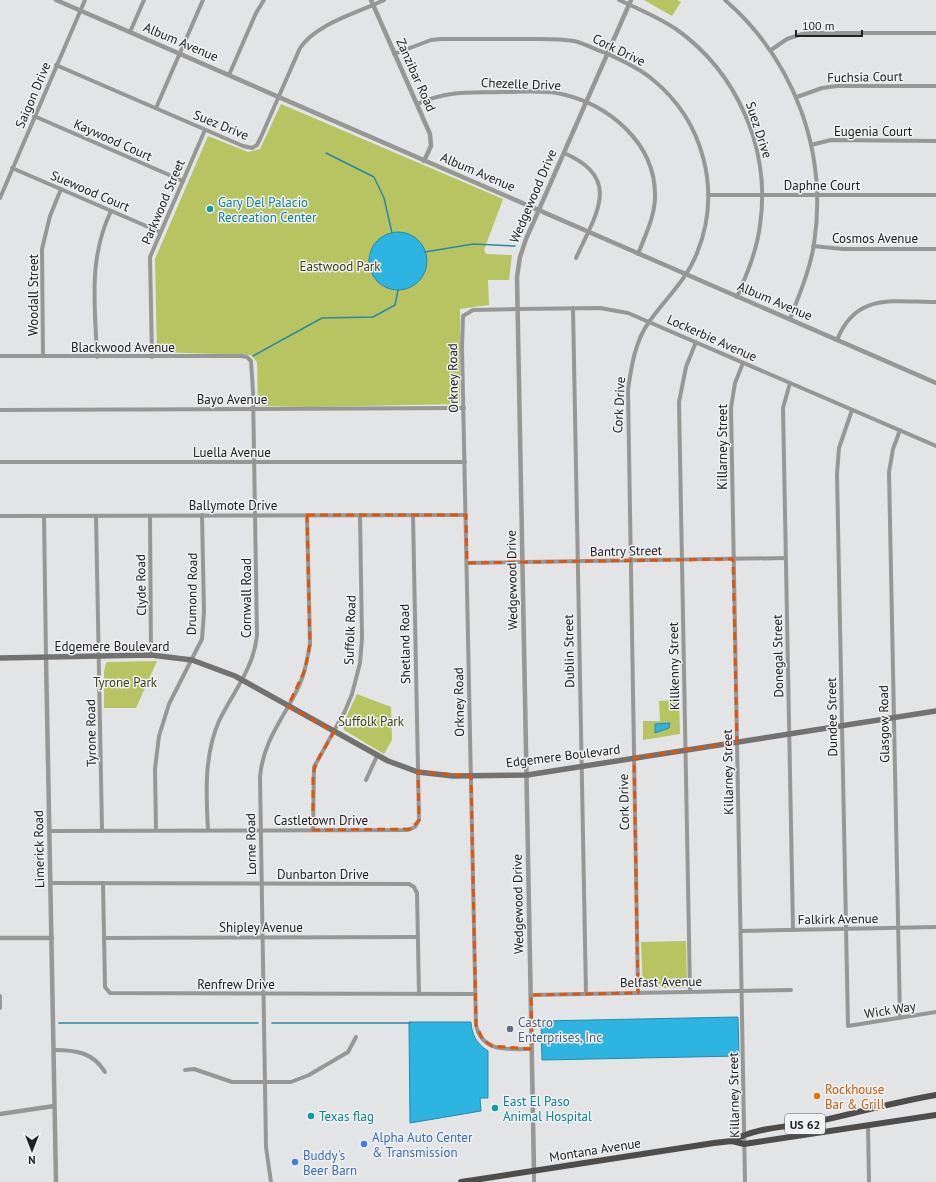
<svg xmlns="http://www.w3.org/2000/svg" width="936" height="1182" viewBox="0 0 936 1182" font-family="'PT Sans',sans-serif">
  <rect width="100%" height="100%" fill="#e3e4e5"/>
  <g fill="#b8c462">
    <path d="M644,0h33l4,2 -9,14z"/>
    <path d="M281,104l222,95 -19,51 2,4 26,1 -3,25h-21l1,25 -29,4v95l-152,3 -50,-1 -1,-44 -6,-7 -94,-3 -2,-93 53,-123 40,16 12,-3z"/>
    <path d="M157,661l-21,47h-32v-37l2,-8 2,-1z"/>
    <path d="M357,694l34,13 1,33 -8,14 -40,-24 -1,-6z"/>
    <path d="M679,700l1,34 -37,6v-19h17l-1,-20z"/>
    <path d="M686,941l1,45 -1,2h-43l-2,-46z"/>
  </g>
  <g fill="#2db4e0" stroke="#2988a7">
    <circle cx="398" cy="261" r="29"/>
    <path d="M670,723l-1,5 -14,5v-9z"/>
    <path d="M738,1017l1,39 -197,4 -1,-39z"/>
    <path d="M409,1022h62c1,13 5,21 17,29v47h-8l1,13 -71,12z"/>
  </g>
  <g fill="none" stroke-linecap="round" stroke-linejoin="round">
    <g stroke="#2988a7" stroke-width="1.5">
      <path d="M326,153l48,24 10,21 8,35"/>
      <path d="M425,252l48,-8 42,2"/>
      <path d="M253,356l69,-38 51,-1 22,-12 3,-15"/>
      <path d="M59,1023h199"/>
      <path d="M272,1023h138"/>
    </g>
    <g stroke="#979796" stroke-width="4">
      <path d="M619,0c20,9 39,17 57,29 62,44 95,121 84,196 -3,25 -13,49 -23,72"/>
      <path d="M725,0c70,61 103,152 89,244 -4,26 -15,51 -24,75"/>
      <path d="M130,32l14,-32"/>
      <path d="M771,50l16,-11 18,-6h131"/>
      <path d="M394,54l37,-14 10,-1c27,0 54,0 82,0 17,0 34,-1 51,2 12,3 22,9 34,13 15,7 31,14 44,25 52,42 70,112 45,174 -11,28 -31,45 -48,69 -14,19 -18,46 -21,68l10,603"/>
      <path d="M56,65l187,81 9,2 5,-3 4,-8 39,-89c17,-25 58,-35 84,-48"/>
      <path d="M229,75l27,-62 8,-13"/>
      <path d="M797,97l25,-9 15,-2h99"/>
      <path d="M417,104c32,-14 51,-11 85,-12 18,0 37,-2 55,1 51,10 100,50 98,106 -1,19 -10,37 -17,55"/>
      <path d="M156,108l47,-108"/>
      <path d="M34,116l149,65"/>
      <path d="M811,145l20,-5 105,1"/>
      <path d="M564,153c59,25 32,61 12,105"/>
      <path d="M12,168l148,64"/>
      <path d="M709,195h227"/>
      <path d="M0,198l85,-198"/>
      <path d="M813,246l30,3h93"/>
      <path d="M573,308l13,686"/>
      <path d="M837,340c19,-48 56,-38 99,-38"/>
      <path d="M0,356h241l6,1 4,4 2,31 4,243c-3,33 -24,57 -38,86 -15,34 -13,73 -11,109"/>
      <path d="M43,356l-1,-107 8,-33 11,-27"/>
      <path d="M97,357c-2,-52 -9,-98 14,-146"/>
      <path d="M152,357l-2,-100 55,-127"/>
      <path d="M743,363l-8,20 -4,25 14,774"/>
      <path d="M790,383l-7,25 10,522"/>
      <path d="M0,410l464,-2"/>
      <path d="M852,410l-13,38 -2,26 11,552 88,-14"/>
      <path d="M900,430l-7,19 -4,23 11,546"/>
      <path d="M0,462h465"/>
      <path d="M0,516l466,-1"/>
      <path d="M44,516l2,141"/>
      <path d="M96,516l6,314"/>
      <path d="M150,516l1,139"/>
      <path d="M467,563l319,-5"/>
      <path d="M366,780l11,-24"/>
      <path d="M156,830l-1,-61 4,-33 10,-32 33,-65 2,-27 -2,-97"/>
      <path d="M313,830l1,-63 31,-56 7,-17 8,-31 2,-25 -2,-123"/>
      <path d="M50,831l358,-1 7,-3 4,-7 -6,-305"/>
      <path d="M51,883l358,1 5,3 3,6 2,101"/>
      <path d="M103,883l2,104 5,6 364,1"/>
      <path d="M741,931l195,-4"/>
      <path d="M104,938l313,-1"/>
      <path d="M690,992l-11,-590 7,-35 10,-25"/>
      <path d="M531,995l260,-5"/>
      <path d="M0,996v12"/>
      <path d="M532,1049c-23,0 -50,4 -56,-24l-14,-678 1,-31 10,-6 45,-1 82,-1 28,5 308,133"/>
      <path d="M54,1050c21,0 39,2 51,22"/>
      <path d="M185,1070l9,-1 38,13h59l18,-7 39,-23 8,-15"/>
      <path d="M868,1126l1,56"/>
      <path d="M534,1171v11"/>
      <path d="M271,1182l-5,-35 -6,-370c3,-34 20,-54 35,-83 9,-16 12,-33 15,-50l-3,-129"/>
    </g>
    <g stroke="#979796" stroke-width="4.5">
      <path d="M56,0l880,383"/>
      <path d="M371,0l59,134 1,12 -7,15"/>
      <path d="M46,657l10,525"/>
      <path d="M0,938h52"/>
      <path d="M0,1114l54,-8"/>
      <path d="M534,1171l-17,-894 3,-20 6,-18 105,-239"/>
    </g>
    <path stroke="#737271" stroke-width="5.5" d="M0,658l151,-3 41,5 43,16 153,85 30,11 35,4 74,-1 409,-64"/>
    <g stroke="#4e4d4c" stroke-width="6">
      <path d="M732,1141c24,-14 56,-14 83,-19 41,-9 80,-20 121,-27"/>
      <path d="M461,1182l253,-39 18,-2 12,3 192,-29"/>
    </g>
  </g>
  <path fill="none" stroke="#de560d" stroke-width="3" stroke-dasharray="8 5" stroke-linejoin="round" d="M307,515h159l1,48 266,-4 4,183 -103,16 4,235 -107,2 1,54 -40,-3 -9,-6 -7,-15 -5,-249 -53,-4 1,48 -8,9 -98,1v-56l4,-13 17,-29 -46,-26 17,-36 5,-26z"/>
  <g fill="#0f9aa8" stroke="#f0f1f3" stroke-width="1.5">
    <circle cx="210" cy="209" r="4"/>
    <circle cx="495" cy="1108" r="4"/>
    <circle cx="311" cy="1116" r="4"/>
  </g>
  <circle fill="#5c6f8a" stroke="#f0f1f3" stroke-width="1.5" cx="510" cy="1029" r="4"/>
  <circle fill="#e8710a" stroke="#f0f1f3" stroke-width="1.5" cx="817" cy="1096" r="4"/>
  <g fill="#3f7fe0" stroke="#f0f1f3" stroke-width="1.5">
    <circle cx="364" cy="1144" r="4"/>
    <circle cx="295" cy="1162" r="4"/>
  </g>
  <g text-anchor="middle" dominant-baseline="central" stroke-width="3" stroke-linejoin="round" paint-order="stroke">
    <rect fill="#f0f1f3" stroke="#5f5f61" stroke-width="1" x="785" y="1114" width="40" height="20" rx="3"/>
    <g font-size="12" font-weight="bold" fill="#212122">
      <text x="805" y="1124">US 62</text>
    </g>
    <g font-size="13" fill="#212122" stroke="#f0f1f3">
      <text transform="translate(181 42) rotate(23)">Album Avenue</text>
      <text transform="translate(619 50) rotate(26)">Cork Drive</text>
      <text transform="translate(416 75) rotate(66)">Zanzibar Road</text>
      <text transform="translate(865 77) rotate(-1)">Fuchsia Court</text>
      <text transform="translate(521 84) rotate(2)">Chezelle Drive</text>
      <text transform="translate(33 95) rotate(-67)">Saigon Drive</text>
      <text transform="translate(221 125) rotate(22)">Suez Drive</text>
      <text transform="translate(759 130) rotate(72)">Suez Drive</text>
      <text x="873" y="131">Eugenia Court</text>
      <text transform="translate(113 140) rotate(24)">Kaywood Court</text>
      <text transform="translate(478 172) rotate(23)">Album Avenue</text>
      <text x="822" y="185">Daphne Court</text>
      <text transform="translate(90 191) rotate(23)">Suewood Court</text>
      <text transform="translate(533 196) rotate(-67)">Wedgewood Drive</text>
      <text transform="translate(163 202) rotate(-67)">Parkwood Street</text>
      <text x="875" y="238">Cosmos Avenue</text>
      <text transform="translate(33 295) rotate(-90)">Woodall Street</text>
      <text transform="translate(775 301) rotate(23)">Album Avenue</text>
      <text transform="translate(712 338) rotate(24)">Lockerbie Avenue</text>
      <text x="123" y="347">Blackwood Avenue</text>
      <text transform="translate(453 378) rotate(-91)">Orkney Road</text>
      <text x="232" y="399">Bayo Avenue</text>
      <text transform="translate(619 405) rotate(-87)">Cork Drive</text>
      <text transform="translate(722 447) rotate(-90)">Killarney Street</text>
      <text x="232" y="452">Luella Avenue</text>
      <text x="233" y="505">Ballymote Drive</text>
      <text transform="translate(626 551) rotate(-1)">Bantry Street</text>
      <text transform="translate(512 580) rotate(-91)">Wedgewood Drive</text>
      <text transform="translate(141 585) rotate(-91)">Clyde Road</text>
      <text transform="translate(192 594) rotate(-89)">Drumond Road</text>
      <text transform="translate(246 598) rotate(-90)">Cornwall Road</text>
      <text transform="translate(350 630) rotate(-88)">Suffolk Road</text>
      <text transform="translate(405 644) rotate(-91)">Shetland Road</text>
      <text x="112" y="646">Edgemere Boulevard</text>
      <text transform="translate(569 651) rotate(-91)">Dublin Street</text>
      <text transform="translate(778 656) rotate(-91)">Donegal Street</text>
      <text transform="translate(674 666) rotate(-91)">Killkenny Street</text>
      <text transform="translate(459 702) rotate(-91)">Orkney Road</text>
      <text transform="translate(832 717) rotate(-91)">Dundee Street</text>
      <text transform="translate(884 724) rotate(-91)">Glasgow Road</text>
      <text transform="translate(91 733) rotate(-91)">Tyrone Road</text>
      <text transform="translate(563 756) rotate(-7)">Edgemere Boulevard</text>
      <text transform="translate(728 772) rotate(-91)">Killarney Street</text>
      <text transform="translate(624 802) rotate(-91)">Cork Drive</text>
      <text x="321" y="820">Castletown Drive</text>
      <text transform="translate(251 844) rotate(-91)">Lorne Road</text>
      <text transform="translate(39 849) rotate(-91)">Limerick Road</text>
      <text x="323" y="874">Dunbarton Drive</text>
      <text transform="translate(518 904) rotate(-91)">Wedgewood Drive</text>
      <text transform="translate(838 919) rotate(-1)">Falkirk Avenue</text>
      <text x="261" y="927">Shipley Avenue</text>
      <text transform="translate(661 982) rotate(-1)">Belfast Avenue</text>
      <text x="236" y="984">Renfrew Drive</text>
      <text transform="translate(890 1010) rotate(-9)">Wick Way</text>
      <text transform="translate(734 1095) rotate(-91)">Killarney Street</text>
      <text transform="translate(595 1150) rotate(-9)">Montana Avenue</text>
    </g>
    <g font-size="13" fill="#0d838f" stroke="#f0f1f3" text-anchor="start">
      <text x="218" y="202">Gary Del Palacio<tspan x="218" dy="15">Recreation Center</tspan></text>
      <text x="503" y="1101">East El Paso<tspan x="503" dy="15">Animal Hospital</tspan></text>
      <text x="319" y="1116">Texas flag</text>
    </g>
    <g font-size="13" fill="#3d4218" stroke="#f0f1f3">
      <text x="340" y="266">Eastwood Park</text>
      <text x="125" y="682">Tyrone Park</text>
      <text x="371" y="721">Suffolk Park</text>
    </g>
    <g font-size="13" fill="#4e5e75" stroke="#f0f1f3" text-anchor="start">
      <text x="518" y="1022">Castro<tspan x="518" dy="15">Enterprises, Inc</tspan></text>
    </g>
    <g font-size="13" fill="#c56008" stroke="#f0f1f3" text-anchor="start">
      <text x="825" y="1089">Rockhouse<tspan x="825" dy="15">Bar &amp; Grill</tspan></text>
    </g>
    <g font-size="13" fill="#366cbe" stroke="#f0f1f3" text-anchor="start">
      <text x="372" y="1137">Alpha Auto Center<tspan x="372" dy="15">&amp; Transmission</tspan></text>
      <text x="303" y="1155">Buddy's<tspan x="303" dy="15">Beer Barn</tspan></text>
    </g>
  </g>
  <g transform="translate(32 1150) rotate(180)" stroke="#f0f1f3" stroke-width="3" paint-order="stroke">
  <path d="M0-3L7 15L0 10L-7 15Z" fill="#212122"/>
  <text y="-6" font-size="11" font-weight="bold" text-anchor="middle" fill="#212122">N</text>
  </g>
  <path d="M796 30v6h66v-6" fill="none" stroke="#212122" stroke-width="2"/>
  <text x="802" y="30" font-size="12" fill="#212122" stroke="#f0f1f3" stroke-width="3" paint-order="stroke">100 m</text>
</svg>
